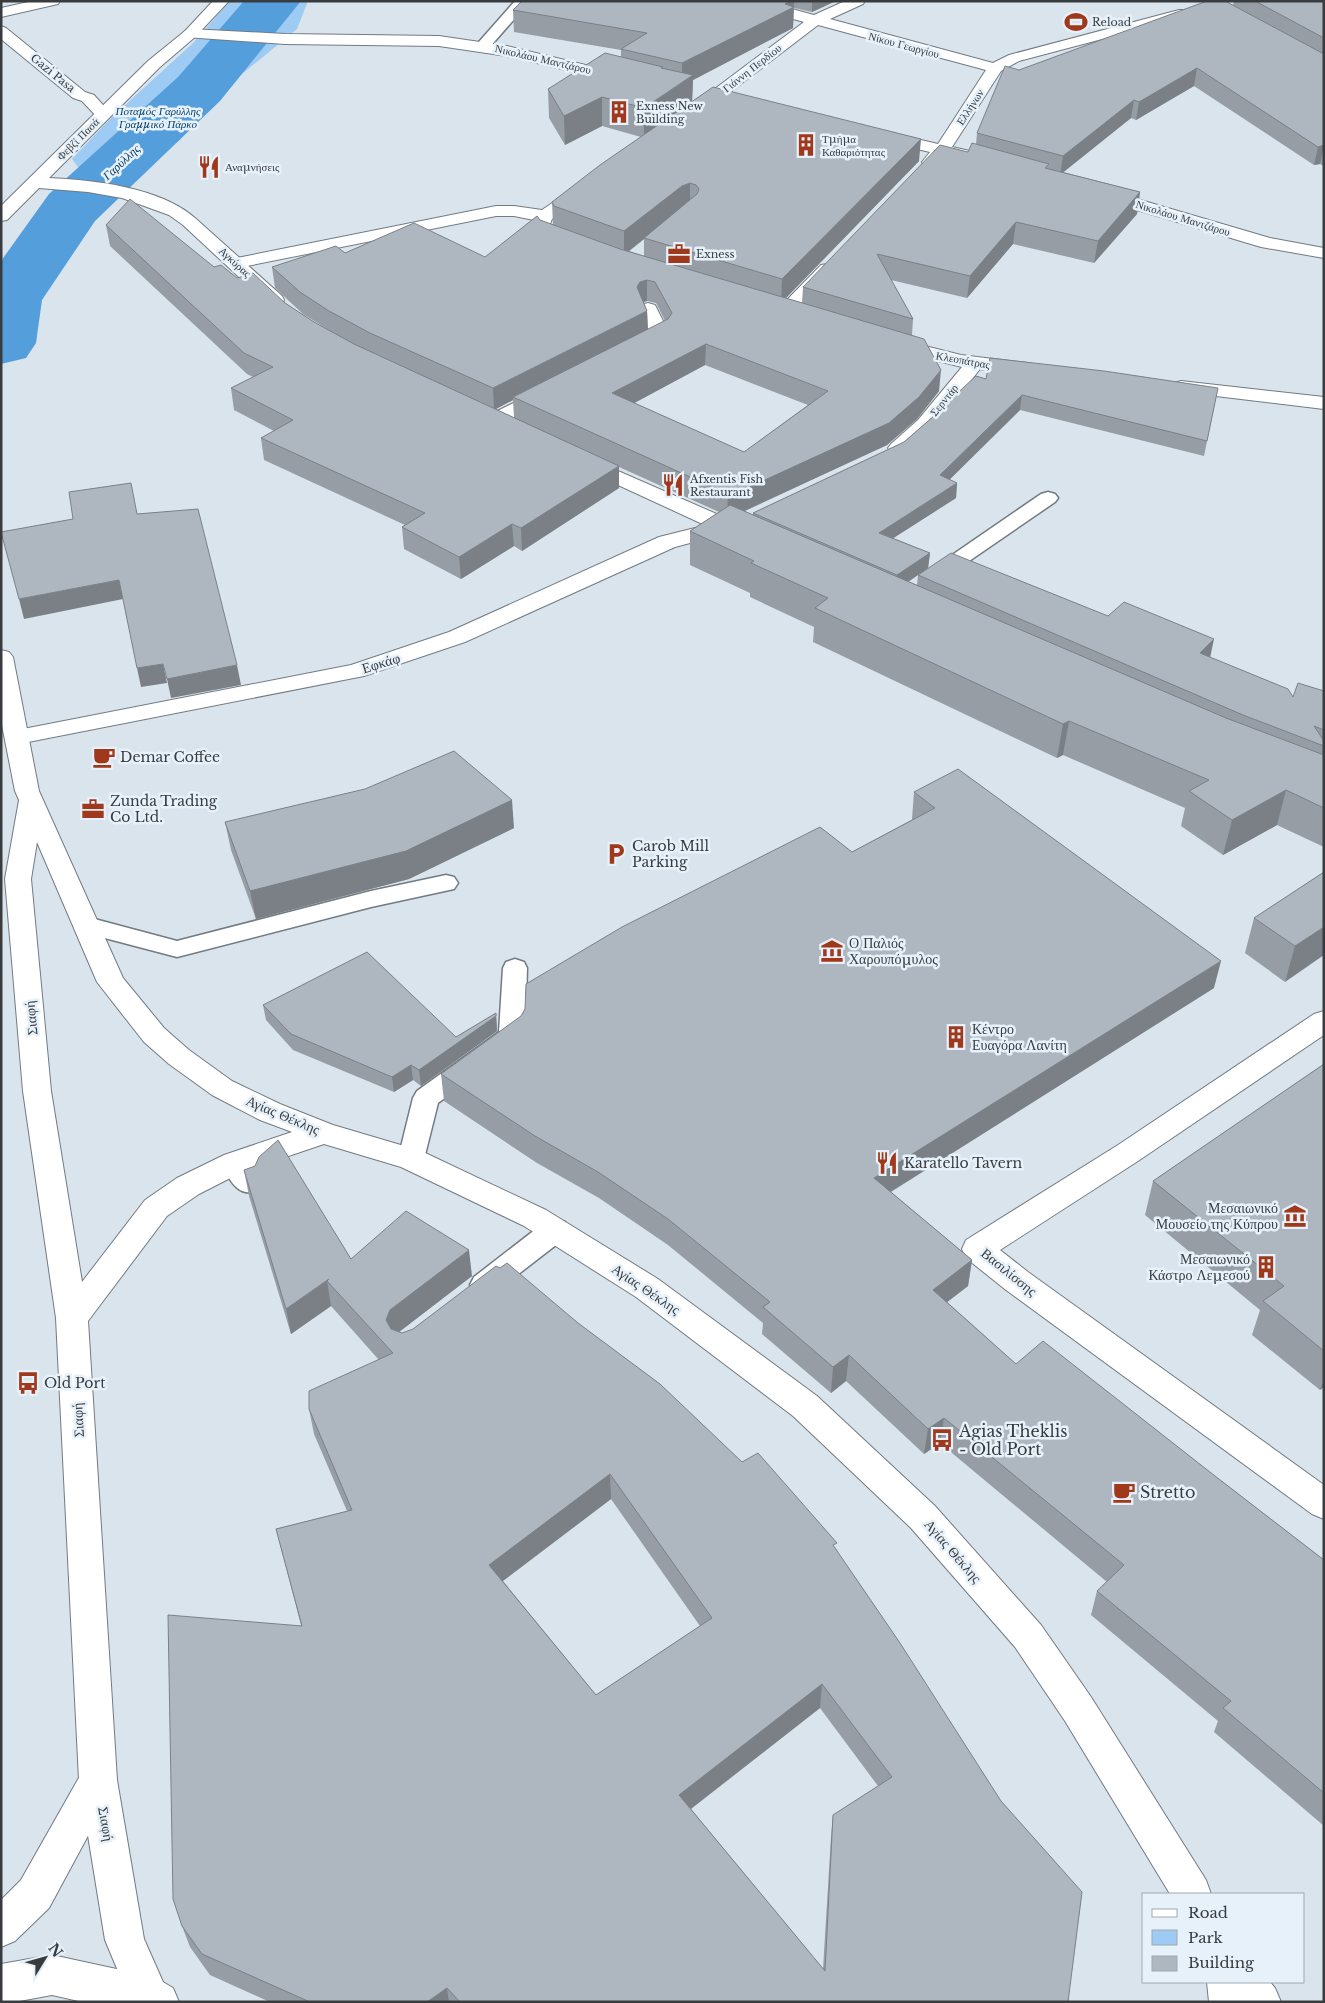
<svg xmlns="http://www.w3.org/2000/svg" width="1325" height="2003" viewBox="0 0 1325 2003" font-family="'Libre Baskerville',serif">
  <rect width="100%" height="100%" fill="#dae4ed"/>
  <path fill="#9ecbf3" d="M230,1h78l-11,28 -93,76 -24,35 -57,41 -45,-14 -6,-8 40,-42 81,-74z"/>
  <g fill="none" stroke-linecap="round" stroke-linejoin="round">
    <path fill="#549edc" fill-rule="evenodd" d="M244,1h57l-81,100 -125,120 -53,79 -6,43 -10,15 -25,6v-103l48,-67 129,-117z"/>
    <defs>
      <g id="lane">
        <path d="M515,1h15l-42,48h-10l-2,-3 2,-3z"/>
        <path d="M1048,492l7,2 3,4 -3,4 -115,79 -7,2 -7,-2 -3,-4 3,-4 115,-79z"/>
        <path d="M446,875l8,2 4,6 -4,6 -83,18 -194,50 -99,-26 -3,-6 3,-6 9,-2 90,24 194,-50z"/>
        <path d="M515,959l9,3 3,6 -2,68 -4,6 -83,61 -14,56 -4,7 -9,3 -9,-3 -4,-7 15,-61 4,-7 82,-59 4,-64 3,-6z"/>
        <path d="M234,1153c14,4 22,18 29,31l-4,7c-22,7 -29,-11 -38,-28l4,-7z"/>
        <path d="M555,1219l10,3 4,8 -4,8 -71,55 -10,3 -10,-3 -4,-8 4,-8 71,-55z"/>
      </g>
      <g id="street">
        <path d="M33,1h27l-2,3 -57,13v-9z"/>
        <path d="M737,1h25l52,14 31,-14h20l-2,3 -33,15 163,44 16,-8 170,-45h10l2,3 -2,3 -170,45 -18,10 -49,76 27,6 2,4 -2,4 -6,1 -27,-6c-7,7 -11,12 -22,10l-2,-4 8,-10 -53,-12 -2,-4 2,-4 6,-1 55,13 48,-74 -168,-45 -118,90h-12l-2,-3 2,-3 116,-87 -65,-18z"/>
        <path d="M1,26l5,2 79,64 9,3 17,19 -2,3h-12l-15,-16 -9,-3 -72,-59z"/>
        <path d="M190,29l95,5 154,2 68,10 116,28 2,3 -2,3 -6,2 -110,-26 -68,-10 -154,-2 -100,-7 -3,-3 3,-3z"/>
        <path d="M583,185l6,1 3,4 -3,4 -37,25 -2,5c8,14 19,8 26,19l-3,4 -6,1 -26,-9 -9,-15 2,-4 -20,-4h-18l-259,52 -6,-1 -3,-4 3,-4 6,-1 259,-52h18l28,4 35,-24z"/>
        <path d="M1103,189l167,49 54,10v10l-63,-11 -164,-49 -3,-4 3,-4z"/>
        <path d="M827,264l6,1 3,4 -3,4 -39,42 -7,2 -7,-2 -2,-4 2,-4 41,-42z"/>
        <path d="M648,303l7,2 15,30c-8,10 -30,20 -42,17l-3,-4 3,-4 22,-11 -11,-24 2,-4z"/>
        <path d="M897,339l64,16 66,8 7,2 3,4 -3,4 -7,2 -47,-6c-19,24 -49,68 -74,83 -5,3 -10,2 -15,0l-3,-4 3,-4 27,-24 44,-53 -72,-18 -3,-4 3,-4z"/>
        <path d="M1181,381l143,16v12l-150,-18 -3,-4 3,-4z"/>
        <path d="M548,386l7,2 3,4 -3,4 -54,28 -7,2 -7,-2 -3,-4 3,-4z"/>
        <path d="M727,520l8,1 3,5 -3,5 -60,16 -210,95 -101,34 -346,68 -9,-2 -3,-5 3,-5 9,-2 333,-65 98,-33 210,-95z"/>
        <path d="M1324,1011v24l-186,126 -138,89 28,22 296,213v34l-12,-5 -306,-224 -40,-32 -4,-9 4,-9 152,-95 196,-131z"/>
        <path d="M98,1762l13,5 6,13 -6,13 -62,115 -34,33 -14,6v-47l20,-20 64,-113z"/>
        <path d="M52,1955l97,21 14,6 6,14 -2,6h-84l-31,-7 -38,7h-13v-38z"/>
      </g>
      <g id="secondary">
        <path d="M213,1h16l-34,36 -35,30 -111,111c44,2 111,9 146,40l87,78 2,4 -2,4 -7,2 -7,-2 -85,-79 -14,-10 -47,-17 -34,-6 -49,-4 -32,32 -6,1v-15l147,-145 37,-30z"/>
        <path d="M586,457l165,72 3,5 -3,5 -8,1 -8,-1 -156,-72 -3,-4 3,-4z"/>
        <path d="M1,650l8,2 4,5 26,134 84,187 41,50 25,22 43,31 48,23 53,21 88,26 125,59 112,69 159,117 118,110 106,119 50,72 115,183 5,14h-41l-105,-173 -50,-74 -104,-119 -118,-112 -157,-119 -112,-71 -123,-59 -77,-23 -80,27 -45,23 -32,22 -79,105 29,459 27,159 19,43 10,6 6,14h-48l-26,-62 -26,-160 -23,-462 -33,-227 -18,-212 14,-79 -4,-9 -14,-71zM37,842l60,140 47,60 25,22 43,31 48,25 32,12 -68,23 -47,23 -32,22 -63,82 -31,-191 -20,-212z"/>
        <path d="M1207,1982h63l5,6 6,14h-72z"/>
      </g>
    </defs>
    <use href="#lane" stroke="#727b83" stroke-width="3"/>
    <use href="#street" stroke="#727b83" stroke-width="2"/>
    <use href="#secondary" stroke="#727b83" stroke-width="2"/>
    <use href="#lane" fill="#fff" fill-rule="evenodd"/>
    <use href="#street" fill="#fff" fill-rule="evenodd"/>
    <use href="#secondary" fill="#fff" fill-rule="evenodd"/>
  </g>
  <g fill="#969da5" fill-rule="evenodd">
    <path d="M522,1h314l-24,11 -18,-4 -1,20 -100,52 -1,21 227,60 -133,137 16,5 1,-16 165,-135 8,-8 1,-11 42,-63 214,-65 1,-4h90v165l-4,-2 -6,1 -120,-79 -58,34 -5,-2 -68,54 77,20 -3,22 -43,49 -81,-19 -46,54 -76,-18 22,39 -1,16 27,56 -22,28 -30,26 -142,66 8,4v-2l151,-71 31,-27 17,-17 34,-19 232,9 -14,68 -184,-46 -71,70 8,3 -1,15 -63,40 37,15 -2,15 -20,14 9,3 1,-10 292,82 83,40 31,-6v156l-47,-22 -54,30 -42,-29 4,-18 -122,-53 -6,3 -244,-116 1,-15 -64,-30v-4l-60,-28v-34l29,-19 -100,-45v21l-97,63 -8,-5 -53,33 -57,-30 -2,-22 3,-2 -141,-65 -3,-22 13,-7 -40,-21 -3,-22 22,-11 -6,-3 -137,-128 -4,-21 108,42 71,36 29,19 18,10 -29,-18 -28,-26 -3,-21 73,-14 140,4 55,-37 13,5 -1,-23 89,-65 -39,-11 -37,19 -16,-27 -1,-29 73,-32v-7l-107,-18 -1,-22zM644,239v17l-15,-5zM647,301l9,2 9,18 -17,9 -1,-19 -3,-9zM705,365l103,40 -64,47 -110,-49zM513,400l1,18 -18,-9z"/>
    <path d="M914,792l300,196 -323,204 81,68 -4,26 -21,16 69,62 199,112 109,84v266l-110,-94 4,-11 -127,-106 6,-24 10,-9 -167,-139 -16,11 -78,-73 -15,12 -69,-59 1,-11 -95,-78 -69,-47 -62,-35 -93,-62 -3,-27 472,-255h-1z"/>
    <path d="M225,822l289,6 -105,51 -153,40 -25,-69z"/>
    <path d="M1324,872l-39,110 -40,-29 9,-35z"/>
    <path d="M263,1005l193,32 40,-24 1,18 -76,55 -8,-6 -19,12 -101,-42 -27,-30z"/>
    <path d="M1324,1064v323l-4,3 -68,-55 8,-25 -115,-95 8,-34z"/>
    <path d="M244,1170l107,89 121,17 -74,56 344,130 94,87 232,453h-798l-60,-27 -20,-28 -8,-21 119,-301 -25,-96 71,-18 -33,-77 -5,-25 70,-49 -48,-54 -40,28 -42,-138zM611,1499l89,127 -104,69 -93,-114zM820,1708l58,78 -45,29 -2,22 -8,132 -132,-160z"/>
  </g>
  <g fill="#7a8086">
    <path d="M790,1h4l-1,27 -100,52 -1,24 -48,33v-29l38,-25v-20z"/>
    <path d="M812,1h24l-24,11z"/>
    <path d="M1197,68l-3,18 -58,34 3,-18z"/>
    <path d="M602,97v29l-37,19 -1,-29z"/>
    <path d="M1134,100l-3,18 -71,57 3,-19z"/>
    <path d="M921,139l-2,22 -138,142 1,-24z"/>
    <path d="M1324,145l-4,19 -6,1 4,-18z"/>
    <path d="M690,183v23l-46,32v1l-20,16v-24l58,-45z"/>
    <path d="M1140,192l-3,22 -43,49 4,-22z"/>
    <path d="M1016,222l-3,22 -46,54 3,-22z"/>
    <path d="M647,280v21l-7,2 -3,-16 3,-5z"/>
    <path d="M647,311l1,21 -135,65v3l-19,10 -1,-22z"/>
    <path d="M706,344l-1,21 -93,50v-22z"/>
    <path d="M941,370l-2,21 -22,28 -30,26 -145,67 -15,4 1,-22z"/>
    <path d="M1022,395l-2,15 -81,80 1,-15z"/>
    <path d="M619,466v22l-97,63 -1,-23z"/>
    <path d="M957,483l-1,15 -78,50 1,-15z"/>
    <path d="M512,524l2,22 -53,33 -2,-22z"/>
    <path d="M930,553l-2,15 -32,22 1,-15z"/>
    <path d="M119,580l4,19 -99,20 -5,-20z"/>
    <path d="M1214,639l-5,24 -9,-10z"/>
    <path d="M163,664l4,19 -26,4 -4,-19z"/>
    <path d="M237,665l4,20 -70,13 -4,-19z"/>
    <path d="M1069,721l-6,34 -6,3 6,-34z"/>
    <path d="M1286,790l-9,35 -54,30 9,-35z"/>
    <path d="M512,800l2,28 -105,51 -153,40 -6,-28z"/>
    <path d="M1324,927v28l-39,27 10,-36z"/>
    <path d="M1221,961l-7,27 -343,216 3,-26z"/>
    <path d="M496,1013l1,18 -76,55 -2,-16z"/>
    <path d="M411,1065l2,15 -19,12 -2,-15z"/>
    <path d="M469,1250l3,26 -78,60 -8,-16 4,-10z"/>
    <path d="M972,1260l-4,26 -39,30 4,-26z"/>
    <path d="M327,1281l4,25 -40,28 -5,-25z"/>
    <path d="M849,1355l-3,26 -15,12 2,-26z"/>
    <path d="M1324,1380v7l-4,3z"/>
    <path d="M944,1418l-4,25 -16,11 4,-25z"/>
    <path d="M610,1474l1,25 -119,90 -3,-24z"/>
    <path d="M822,1684l-2,24 -141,110v-23z"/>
    <path d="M447,1988l2,14h-22z"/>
  </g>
  <g fill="#aeb7c0" stroke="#7a8086" fill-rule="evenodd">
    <path d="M522,1h268l-5,3 9,3 -112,56 -61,-14 26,-16 -134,-23z"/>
    <path d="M1207,1h18l99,53v91l-6,2 -121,-79 -58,34 -5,-2 -71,56 -86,-23 28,-67 14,4z"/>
    <path d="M1255,1h69v37z"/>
    <path d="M605,53l58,14 -2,1 32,7 -49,33 -42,-11 -38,19 -16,-27z"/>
    <path d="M713,87l208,52 -139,140 -138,-41 53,-44 2,-5 -3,-4 -6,-2 -8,3 -58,45 -70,-25 -2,-4 48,-37z"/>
    <path d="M972,143l77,21 -4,4 95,24 -42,49 -82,-19 -46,54 -93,-22 36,65 -110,-32 137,-142 28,7z"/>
    <path d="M130,199l84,68 7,-2 16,13 16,-5 32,30 29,19 40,22 265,122 -98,62 -9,-4 -53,33 -57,-30 23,-14 -164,-75 32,-18 -62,-32 42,-21 -29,-14 -138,-128z"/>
    <path d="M537,216l3,4 80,29 304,90 17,31 -22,27 -30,26 -146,67 -15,4 -215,-97 155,-78 4,-6 -17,-31 -8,-2 -7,2 -3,5 10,24 -154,77 -123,-55 -41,-22 -29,-19 -28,-25 64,-21 9,7 69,-30 71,34zM706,344l122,47 -84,61 -132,-59z"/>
    <path d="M990,358l114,13 114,17 -11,53 -185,-46 -82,80 17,8 -78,50 51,20 -33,22 -144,-62 151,-71 31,-27 16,-20 1,3 24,-22 10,3z"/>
    <path d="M131,483l6,31 61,-5 39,156 -70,14 -4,-15 -26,4 -18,-88 -100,19 -18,-67 72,-13 -4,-27z"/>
    <path d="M730,505l496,213 98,37v53l-38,-18 -54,30 -43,-29 20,-11 -140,-59 -6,3 -248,-116 13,-10 -77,-35 3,-2 -64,-30z"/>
    <path d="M951,553l157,63 16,-14 90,37 -14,14 88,36 5,8 5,-14 26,8v39l-10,-4 10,15v5l-81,-31 -325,-140z"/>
    <path d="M454,751l58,49 -106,51 -156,40 -25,-69 140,-33z"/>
    <path d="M958,769l263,192 -347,217 98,82 -39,30 83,74 27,-23 172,135 109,84v233l-101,-85 8,-7 -134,-110 27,-26 -180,-147 -16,11 -79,-74 -16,12 -70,-60 7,-5 -102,-83 -70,-47 -63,-36 -94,-62 80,-58 4,-7 1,-25 96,-57 198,-100 32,25 83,-44 -21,-16z"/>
    <path d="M1324,872v55l-29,19 -41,-28z"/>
    <path d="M367,952l89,85 40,-24v3l-77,54 -8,-5 -19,12 -101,-43 -28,-29z"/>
    <path d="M1324,1064v287l-61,-50 21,-15 -131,-105z"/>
    <path d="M278,1140l73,119 55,-48 63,39 -79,60 -4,10 5,9 11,4 11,-4 83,-63 4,2 7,-5 71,60 82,61 82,78 16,-9 79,90 -4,2 67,98 101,158 81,91 -14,110h-608l-13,-14 -20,14h-117l-108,-48 -20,-28 -9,-27 -5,-284 134,11 -26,-97 76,-19 -43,-101v-18l84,-38 -66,-72 2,-2 -43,30 -42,-139 11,-4 4,-9zM610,1474l102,144 -116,77 -107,-130zM822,1684l70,93 -59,38 -8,156 -146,-176z"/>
  </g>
  <defs>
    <symbol id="stadium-bare" viewBox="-9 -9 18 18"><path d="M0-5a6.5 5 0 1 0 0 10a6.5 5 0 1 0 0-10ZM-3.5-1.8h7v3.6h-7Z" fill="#a0381b" stroke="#e7f1fa" stroke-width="2.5" paint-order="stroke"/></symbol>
    <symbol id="building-bare" viewBox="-9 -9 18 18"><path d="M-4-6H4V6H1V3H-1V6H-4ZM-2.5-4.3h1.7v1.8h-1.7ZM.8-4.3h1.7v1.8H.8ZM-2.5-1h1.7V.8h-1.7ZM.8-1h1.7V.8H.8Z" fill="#a0381b" stroke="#e7f1fa" stroke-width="2.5" paint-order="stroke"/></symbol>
    <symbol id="restaurant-bare" viewBox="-9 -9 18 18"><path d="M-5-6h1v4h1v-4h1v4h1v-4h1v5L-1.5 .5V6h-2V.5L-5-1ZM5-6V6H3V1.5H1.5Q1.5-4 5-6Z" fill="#a0381b" stroke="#e7f1fa" stroke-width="2.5" paint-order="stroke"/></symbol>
    <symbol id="office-bare" viewBox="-9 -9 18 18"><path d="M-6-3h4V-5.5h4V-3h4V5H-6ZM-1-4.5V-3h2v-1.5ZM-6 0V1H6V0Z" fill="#a0381b" stroke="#e7f1fa" stroke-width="2.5" paint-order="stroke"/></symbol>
    <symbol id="cafe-bare" viewBox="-9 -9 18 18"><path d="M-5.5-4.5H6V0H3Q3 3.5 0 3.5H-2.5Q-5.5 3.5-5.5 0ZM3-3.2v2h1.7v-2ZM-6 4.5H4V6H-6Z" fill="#a0381b" stroke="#e7f1fa" stroke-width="2.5" paint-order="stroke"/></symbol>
    <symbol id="parking-bare" viewBox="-9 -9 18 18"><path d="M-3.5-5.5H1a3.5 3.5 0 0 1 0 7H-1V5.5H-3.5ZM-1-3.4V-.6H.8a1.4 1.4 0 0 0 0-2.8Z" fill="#a0381b" stroke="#e7f1fa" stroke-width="2.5" paint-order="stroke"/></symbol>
    <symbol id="museum-bare" viewBox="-9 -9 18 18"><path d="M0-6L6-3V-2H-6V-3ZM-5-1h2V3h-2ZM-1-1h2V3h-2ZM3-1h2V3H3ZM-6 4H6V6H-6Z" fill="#a0381b" stroke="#e7f1fa" stroke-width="2.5" paint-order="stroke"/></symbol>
    <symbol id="bus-bare" viewBox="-9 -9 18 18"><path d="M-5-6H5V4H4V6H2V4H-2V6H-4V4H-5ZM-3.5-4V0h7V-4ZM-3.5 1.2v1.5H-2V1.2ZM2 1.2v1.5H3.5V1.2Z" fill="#a0381b" stroke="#e7f1fa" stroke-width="2.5" paint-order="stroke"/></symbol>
  </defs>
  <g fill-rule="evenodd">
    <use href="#stadium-bare" x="1060" y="6" width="32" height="32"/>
    <use href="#building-bare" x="603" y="96" width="32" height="32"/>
    <use href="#building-bare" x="790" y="129" width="32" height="32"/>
    <use href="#restaurant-bare" x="193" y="151" width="32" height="32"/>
    <use href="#office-bare" x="663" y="238" width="32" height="32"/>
    <use href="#restaurant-bare" x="657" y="469" width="32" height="32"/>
    <use href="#cafe-bare" x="88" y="741" width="32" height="32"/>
    <use href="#office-bare" x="77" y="793" width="32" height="32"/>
    <use href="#parking-bare" x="600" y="838" width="32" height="32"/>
    <use href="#museum-bare" x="816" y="935" width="32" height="32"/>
    <use href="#building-bare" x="940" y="1021" width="32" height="32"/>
    <use href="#restaurant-bare" x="871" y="1147" width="32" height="32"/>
    <use href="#museum-bare" x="1279" y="1200" width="32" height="32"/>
    <use href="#building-bare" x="1250" y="1251" width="32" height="32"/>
    <use href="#bus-bare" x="12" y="1367" width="32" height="32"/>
    <use href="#bus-bare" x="926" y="1424" width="32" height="32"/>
    <use href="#cafe-bare" x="1108" y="1476" width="32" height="32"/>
  </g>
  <g text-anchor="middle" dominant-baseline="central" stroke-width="5" stroke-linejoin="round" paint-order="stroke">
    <g font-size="11" fill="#383c3f" stroke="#e7f1fa" text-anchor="start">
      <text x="1092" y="22">Reload</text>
      <text x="636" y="106">Exness New<tspan x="636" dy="13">Building</tspan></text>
      <text x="822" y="139">Τμήμα<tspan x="822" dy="13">Καθαριότητας</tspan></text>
      <text x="225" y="167">Αναμνήσεις</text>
      <text x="696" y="254">Exness</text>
      <text x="690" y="479">Afxentis Fish<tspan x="690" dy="13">Restaurant</tspan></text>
    </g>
    <g font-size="11" fill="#383c3f" stroke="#e7f1fa">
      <text transform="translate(904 45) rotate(15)">Νίκου Γεωργίου</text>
      <text transform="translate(543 59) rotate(13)">Νικολάου Μαντζάρου</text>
      <text transform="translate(752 68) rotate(-38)">Γιάννη Περδίου</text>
      <text transform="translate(53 73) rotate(39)">Gazi Pasa</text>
      <text transform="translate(970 107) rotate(-57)">Ελλήνων</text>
      <text transform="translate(78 139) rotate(-45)">Φεβζί Πασά</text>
      <text transform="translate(1183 218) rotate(17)">Νικολάου Μαντζάρου</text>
      <text transform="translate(235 262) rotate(42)">Αγκύρας</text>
      <text transform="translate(963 360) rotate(10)">Κλεοπάτρας</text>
      <text transform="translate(944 400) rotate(-51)">Σερντάρ</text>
    </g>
    <g font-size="11" font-style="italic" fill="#07416a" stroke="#e7f1fa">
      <text x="158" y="111">Ποταμός Γαρύλλης<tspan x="158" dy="13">Γραμμικό Πάρκο</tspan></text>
    </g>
    <g font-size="12" font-style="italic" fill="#003961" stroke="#e7f1fa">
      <text transform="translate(121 162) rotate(-43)">Γαρύλλης</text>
    </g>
    <g font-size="14" fill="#383c3f" stroke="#e7f1fa">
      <text transform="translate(381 663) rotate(-17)">Εφκάφ</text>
      <text transform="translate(31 1018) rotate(-95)">Σιαφή</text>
      <text transform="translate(283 1115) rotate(23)">Αγίας Θέκλης</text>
      <text transform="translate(1009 1272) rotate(39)">Βασιλίσσης</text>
      <text transform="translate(646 1289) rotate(34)">Αγίας Θέκλης</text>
      <text transform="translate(78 1420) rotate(-93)">Σιαφή</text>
      <text transform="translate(953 1551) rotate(49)">Αγίας Θέκλης</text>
      <text transform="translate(106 1824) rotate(80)">Σιαφή</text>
    </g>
    <g font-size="14" fill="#383c3f" stroke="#e7f1fa" text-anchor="start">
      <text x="120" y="757">Demar Coffee</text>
      <text x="110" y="801">Zunda Trading<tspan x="110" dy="16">Co Ltd.</tspan></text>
      <text x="632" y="846">Carob Mill<tspan x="632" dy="16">Parking</tspan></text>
      <text x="849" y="943">Ο Παλιός<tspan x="849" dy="16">Χαρουπόμυλος</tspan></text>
      <text x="972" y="1029">Κέντρο<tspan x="972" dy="16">Ευαγόρα Λανίτη</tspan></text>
      <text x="904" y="1163">Karatello Tavern</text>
      <text x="1278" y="1208" text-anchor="end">Μεσαιωνικό<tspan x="1278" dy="16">Μουσείο της Κύπρου</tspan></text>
      <text x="1250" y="1259" text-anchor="end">Μεσαιωνικό<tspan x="1250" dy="16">Κάστρο Λεμεσού</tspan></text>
      <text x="44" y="1383">Old Port</text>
    </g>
    <g font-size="16" fill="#383c3f" stroke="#e7f1fa" text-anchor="start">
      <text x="959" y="1431">Agias Theklis<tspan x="959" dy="18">- Old Port</tspan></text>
      <text x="1140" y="1492">Stretto</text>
    </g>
  </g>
  <rect width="1325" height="2003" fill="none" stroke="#383c3f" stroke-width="5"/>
  <rect x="1142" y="1893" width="162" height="90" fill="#e7f1fa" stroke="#a1a9af"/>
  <rect x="1152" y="1909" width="25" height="8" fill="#ffffff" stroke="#a1a9af"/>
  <text x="1188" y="1918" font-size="15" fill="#383c3f">Road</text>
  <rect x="1152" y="1930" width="25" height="15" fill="#9ecbf3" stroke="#a1a9af"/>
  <text x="1188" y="1943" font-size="15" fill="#383c3f">Park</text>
  <rect x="1152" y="1956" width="25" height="15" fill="#aeb7c0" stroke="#a1a9af"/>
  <text x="1188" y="1968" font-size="15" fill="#383c3f">Building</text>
  <g transform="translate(45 1958) rotate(53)" stroke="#e7f1fa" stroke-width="4" paint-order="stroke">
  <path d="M0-4L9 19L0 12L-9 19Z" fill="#383c3f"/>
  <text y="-8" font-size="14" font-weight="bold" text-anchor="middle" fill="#383c3f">N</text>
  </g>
</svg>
